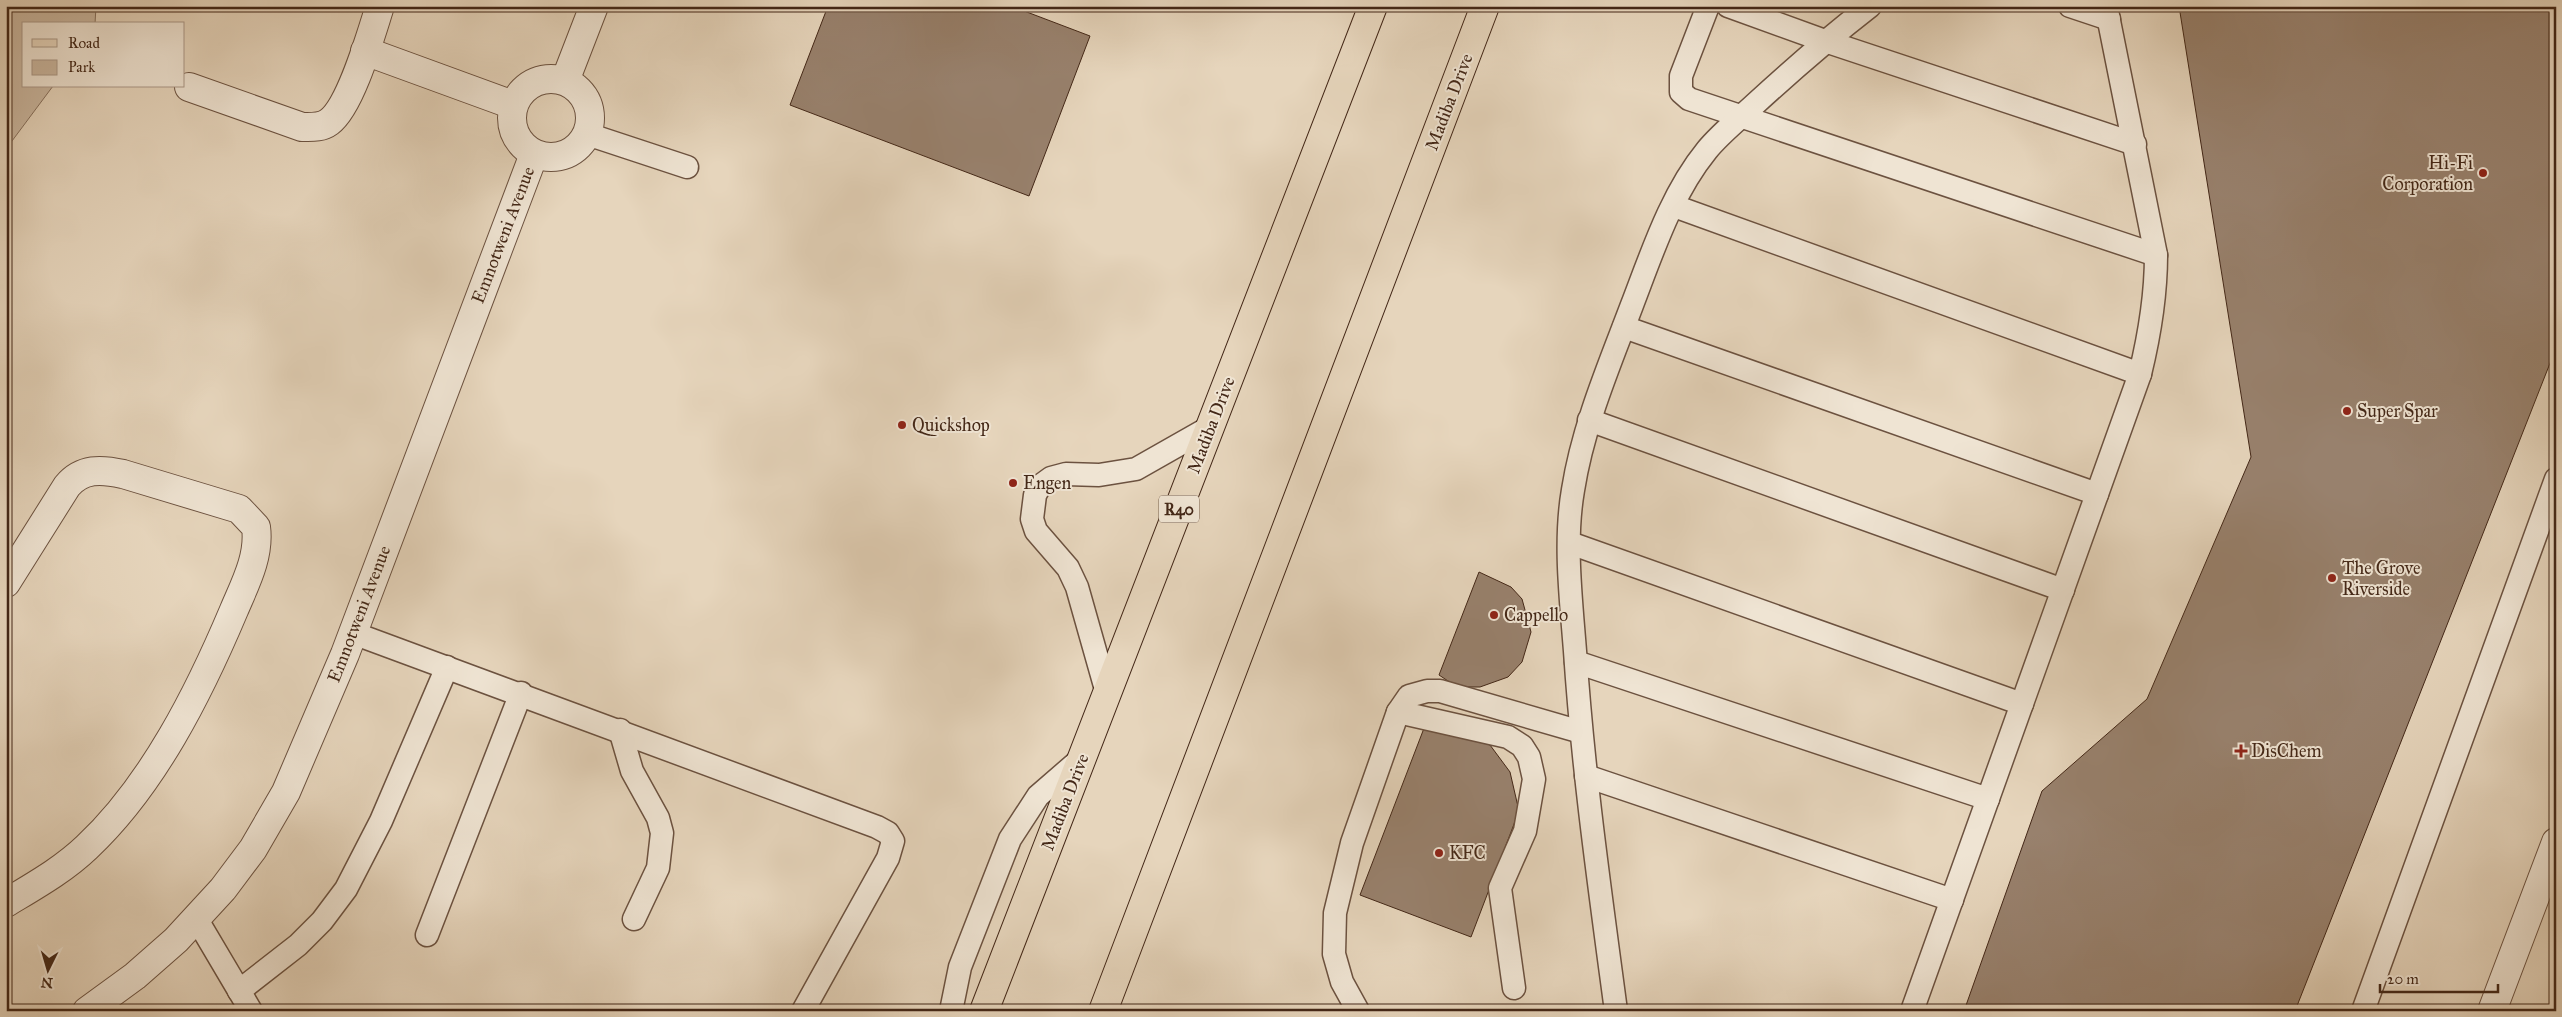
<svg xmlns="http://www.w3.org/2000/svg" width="2562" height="1017" viewBox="0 0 2562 1017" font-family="'IM FELL Great Primer',serif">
  <rect width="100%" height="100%" fill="#e6d5bc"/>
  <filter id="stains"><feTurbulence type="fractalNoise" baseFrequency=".004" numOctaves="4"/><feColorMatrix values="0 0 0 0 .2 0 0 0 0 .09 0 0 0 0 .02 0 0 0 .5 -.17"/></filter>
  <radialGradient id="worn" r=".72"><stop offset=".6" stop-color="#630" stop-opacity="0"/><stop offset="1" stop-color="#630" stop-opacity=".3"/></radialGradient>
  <path fill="#cab7a0" stroke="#866f5c" d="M6,6h90l-1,18h-71v62h29l-47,63z"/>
  <g fill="#98816d" stroke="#432717">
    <path d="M828,6h183l79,30 -61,160 -239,-91z"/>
    <path d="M2179,6h377v342l-261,663h-331l78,-220 105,-92 104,-242z"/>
    <path d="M1479,572l32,15 11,12 9,33 -9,30 -14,15 -28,10h-17l-12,-4 -12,-8z"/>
    <path d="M1426,723l64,22 20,27 9,39 -48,126 -111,-42z"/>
  </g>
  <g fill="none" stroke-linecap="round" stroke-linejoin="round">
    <defs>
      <g id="service">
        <path d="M1708,6l-27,70v16l8,7 467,156"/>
        <path d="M1728,6l97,35 310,103"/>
        <path d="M2070,6l39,13"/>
        <path d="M587,134l100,33"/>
        <path d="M1674,206l466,168"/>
        <path d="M1624,327l473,167"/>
        <path d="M1589,420l474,170"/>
        <path d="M1570,543l452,161"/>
        <path d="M353,633l524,194 11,6 5,8 -5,17 -85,153"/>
        <path d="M1576,662l412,137"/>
        <path d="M1107,693l-30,-106 -9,-19 -32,-37 -4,-12 3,-24 5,-9 11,-8 15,-4 33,1 37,-6 74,-42"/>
        <path d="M1398,712l110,25 14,9 7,11 5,22 -9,52 -25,57 14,100"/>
        <path d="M620,730l12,41 26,47 4,15 -4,35 -24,51"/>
        <path d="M1586,776l366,124"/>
        <path d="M196,918l55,93"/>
        <path d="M427,935l94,-242"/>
        <path d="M239,991l59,-46 24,-24 24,-32 35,-68 66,-154"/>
        <path d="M951,1011l9,-44 50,-128 28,-43 45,-39"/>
        <path d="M1358,1011l-16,-29 -8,-28 1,-41 17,-70 46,-131 11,-16 18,-5h13l141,41"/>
        <path d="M1616,1011c-16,-120 -33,-239 -41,-360 -4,-52 -11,-109 -2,-161 10,-64 36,-124 59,-185 20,-52 39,-111 75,-155 14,-17 32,-31 48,-46 37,-34 75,-67 115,-98"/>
        <path d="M1912,1011l228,-637c10,-41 16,-78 16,-119l-50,-249"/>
        <path d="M2363,1011l193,-532"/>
      </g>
      <g id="minor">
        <path d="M365,51l148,54"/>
        <circle cx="551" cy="118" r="39"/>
        <path d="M565,81l29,-75"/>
        <path d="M189,87l113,40c9,0 19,1 27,-5 22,-16 42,-88 51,-116"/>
        <path d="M6,583l61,-97c15,-18 34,-17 56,-12l116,35 17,18c4,29 -11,57 -22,83 -35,83 -81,175 -147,237 -24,23 -53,39 -81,56"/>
        <path d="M87,1011l48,-35 41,-36 47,-51 30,-40 33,-57 59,-138 189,-500"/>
      </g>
      <path id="tertiary" d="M2492,1011l64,-169"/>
      <g id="primary">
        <path d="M984,1011l389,-1005"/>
        <path d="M1103,1011l382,-1005"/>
      </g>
    </defs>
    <use href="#service" stroke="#6c5240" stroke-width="25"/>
    <use href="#minor" stroke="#6c5240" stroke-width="30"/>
    <use href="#tertiary" stroke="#6c5240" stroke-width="30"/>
    <use href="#primary" stroke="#432717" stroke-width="30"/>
    <use href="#service" stroke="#efe4d3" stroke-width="22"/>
    <use href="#minor" stroke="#efe4d3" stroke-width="28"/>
    <use href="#tertiary" stroke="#efe4d3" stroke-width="28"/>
    <use href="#primary" stroke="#e6d5bc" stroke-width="28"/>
  </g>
  <g fill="#8f2418" stroke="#efe4d3" stroke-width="2">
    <circle cx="2483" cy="173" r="5"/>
    <circle cx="2347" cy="411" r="5"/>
    <circle cx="902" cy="425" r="5"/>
    <circle cx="1013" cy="483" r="5"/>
    <circle cx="2332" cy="578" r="5"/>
    <circle cx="1494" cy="615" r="5"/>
    <path d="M2238.5 743.5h5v5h5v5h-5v5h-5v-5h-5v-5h5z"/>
    <circle cx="1439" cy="853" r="5"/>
  </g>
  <g text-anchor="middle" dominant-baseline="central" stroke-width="4" stroke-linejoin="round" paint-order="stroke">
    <rect fill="#efe4d3" stroke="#77604f" stroke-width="1" x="1159" y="495.5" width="40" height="27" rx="4"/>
    <g font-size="16" font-weight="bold" fill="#432717">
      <text x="1179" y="509">R40</text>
    </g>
    <g font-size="18" fill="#432717" stroke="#efe4d3">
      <text transform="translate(1449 102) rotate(-69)">Madiba Drive</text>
      <text transform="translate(503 235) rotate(-69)">Emnotweni Avenue</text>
      <text transform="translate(1211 425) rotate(-69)">Madiba Drive</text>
      <text transform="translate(359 614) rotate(-69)">Emnotweni Avenue</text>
      <text transform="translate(1065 802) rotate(-69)">Madiba Drive</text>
    </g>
    <g font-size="18" fill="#432717" stroke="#efe4d3" text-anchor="start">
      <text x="2473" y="163" text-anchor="end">Hi-Fi<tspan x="2473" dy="21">Corporation</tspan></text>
      <text x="2357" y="411">Super Spar</text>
      <text x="912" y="425">Quickshop</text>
      <text x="1023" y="483">Engen</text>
      <text x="2342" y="568">The Grove<tspan x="2342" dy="21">Riverside</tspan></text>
      <text x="1504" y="615">Cappello</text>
      <text x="2251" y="751">DisChem</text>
      <text x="1449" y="853">KFC</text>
    </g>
  </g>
  <rect width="2562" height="1017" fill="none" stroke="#e6d5bc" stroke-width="25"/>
  <rect x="8" y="8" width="2547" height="1002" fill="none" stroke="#432717" stroke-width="2.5"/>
  <rect x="12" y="12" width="2537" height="992" fill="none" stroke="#432717"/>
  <rect x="22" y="22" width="162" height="65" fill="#efe4d3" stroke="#aa9888"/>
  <rect x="32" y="39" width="25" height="8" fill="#e6d5bc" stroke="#aa9888"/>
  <text x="68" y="48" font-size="15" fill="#432717">Road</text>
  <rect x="32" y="60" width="25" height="15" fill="#cab7a0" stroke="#aa9888"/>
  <text x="68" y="72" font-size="15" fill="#432717">Park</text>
  <g transform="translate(48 970) rotate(185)" stroke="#efe4d3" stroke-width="4" paint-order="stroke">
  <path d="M0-4L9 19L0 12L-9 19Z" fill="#432717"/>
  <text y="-8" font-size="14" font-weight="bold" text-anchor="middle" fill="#432717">N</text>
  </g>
  <path d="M2380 984v8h118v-8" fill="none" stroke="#432717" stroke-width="2.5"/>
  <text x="2387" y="984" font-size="15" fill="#432717" stroke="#efe4d3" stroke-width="4" paint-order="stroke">20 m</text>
  <rect width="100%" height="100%" filter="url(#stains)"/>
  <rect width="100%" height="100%" fill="url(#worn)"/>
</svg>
